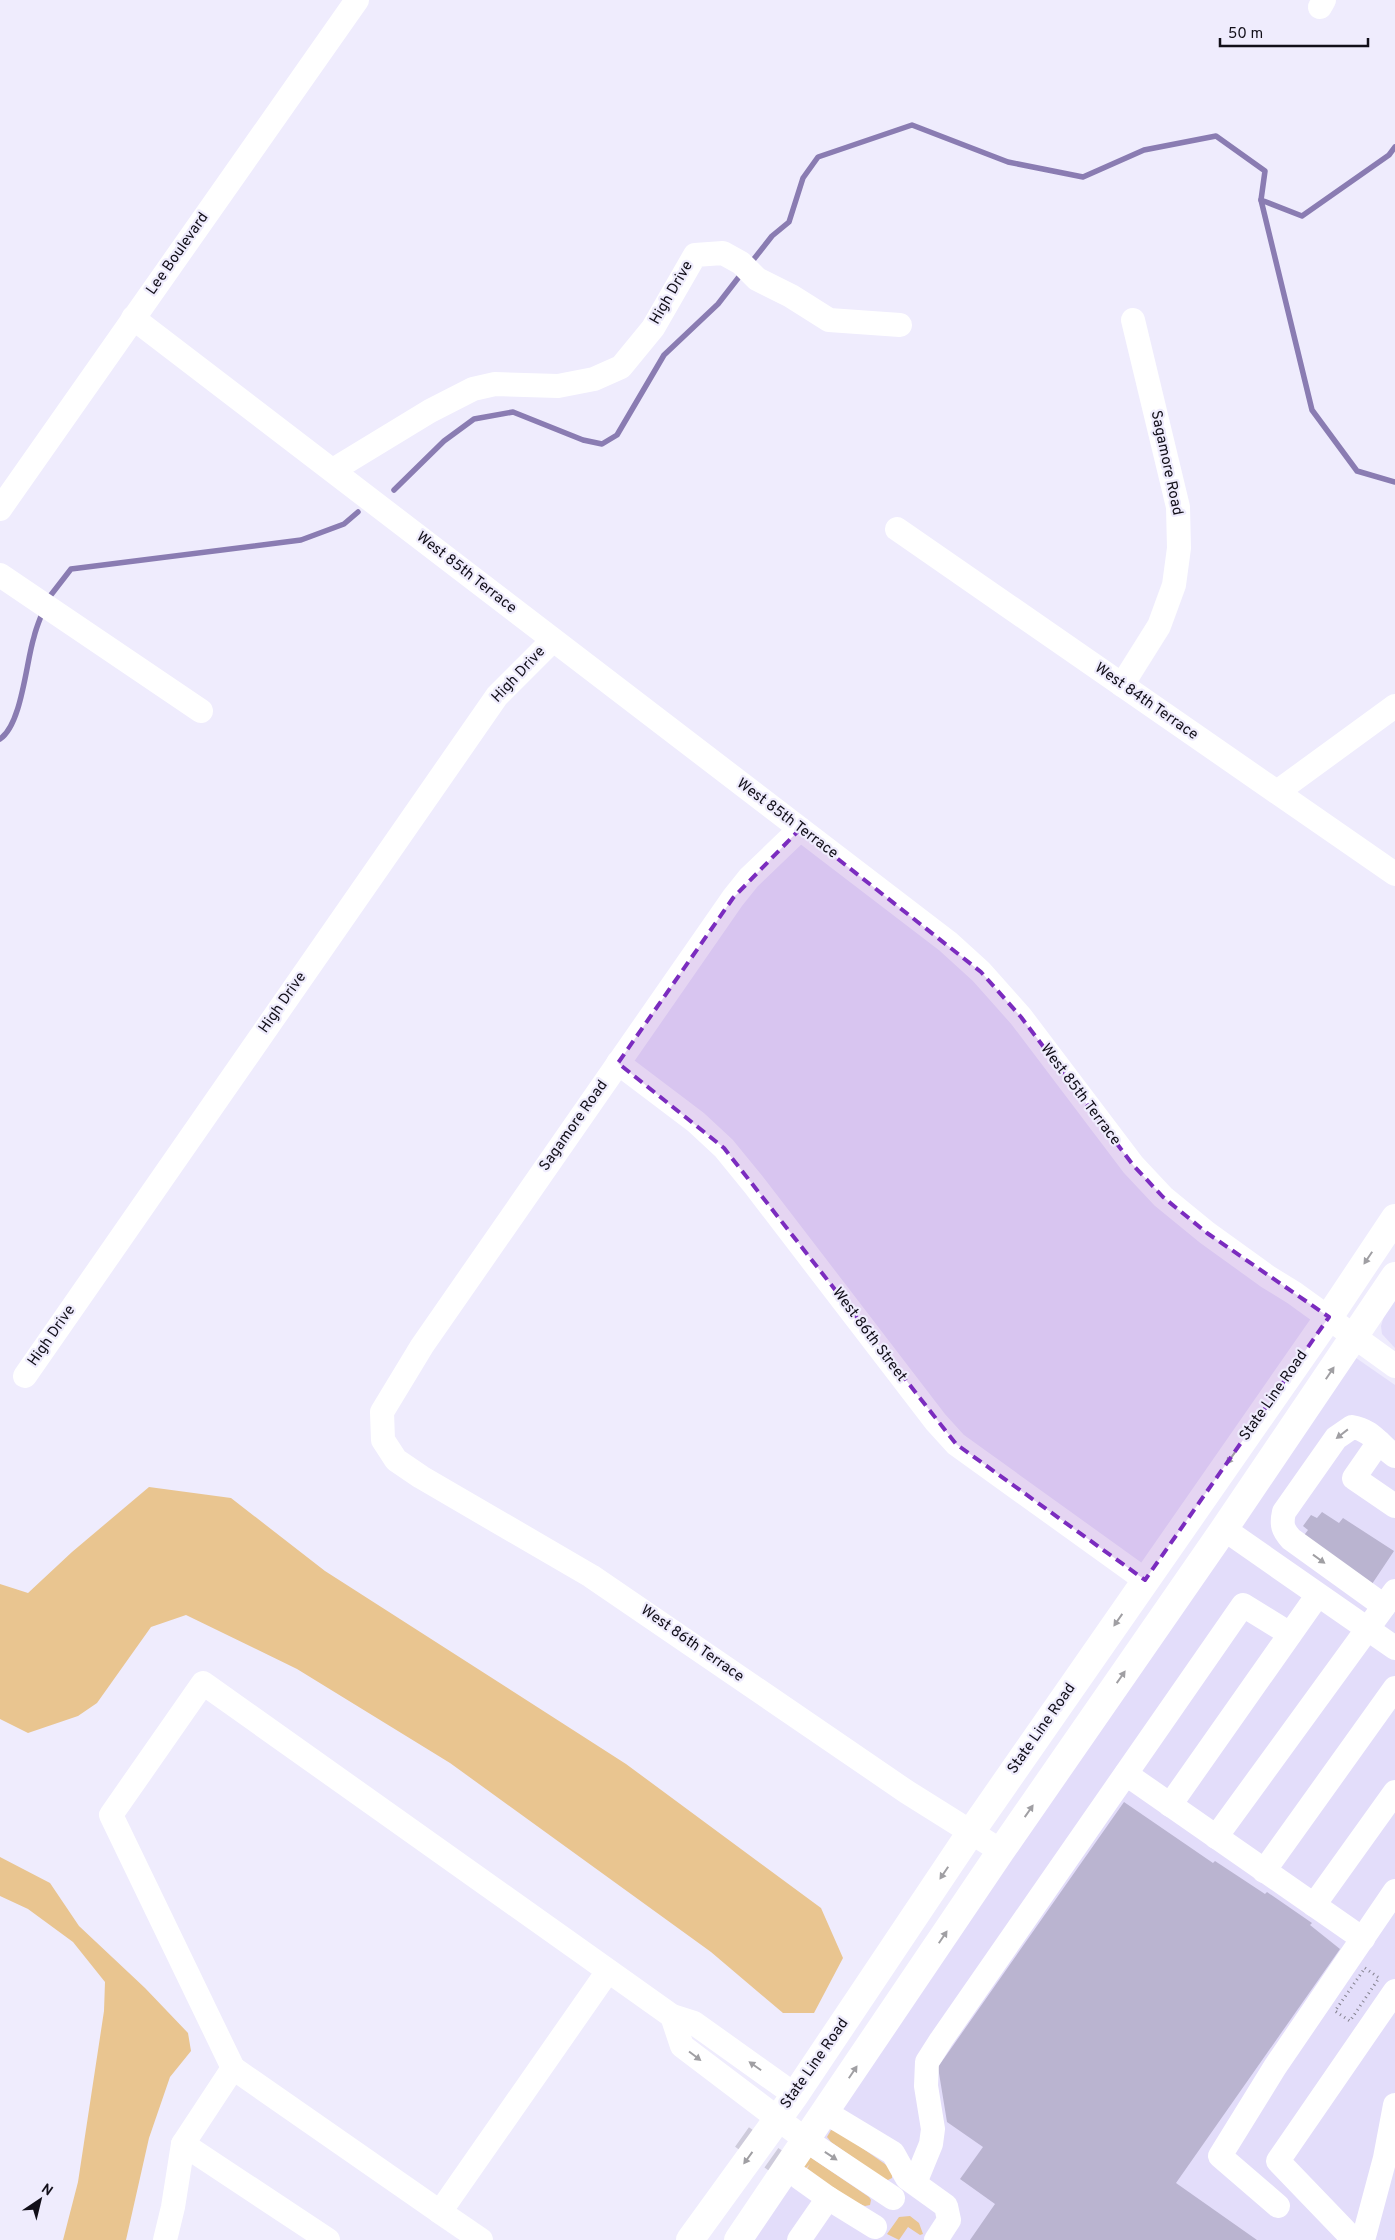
<svg xmlns="http://www.w3.org/2000/svg" width="1395" height="2240" viewBox="0 0 1395 2240" font-family="Overpass,sans-serif">
  <rect width="100%" height="100%" fill="#efecfd"/>
  <g fill="#e3ddfa">
    <path d="M1395,1299v49l-13,-14 -1,-8 3,-10z"/>
    <path d="M1346,1351l49,34v855h-649z"/>
  </g>
  <g fill="#e9c590">
    <path d="M149,1487l82,11 94,73 301,193 195,144 22,50 -29,55h-31l-72,-61 -261,-189 -153,-94 -111,-54 -35,12 -54,76 -19,13 -50,17 -28,-14v-135l28,9 44,-41z"/>
    <path d="M0,1857l50,26 29,43 66,62 43,45 3,18 -21,26 -21,61 -23,102h-63l15,-58 26,-171 1,-29 -32,-40 -45,-33 -28,-13z"/>
    <path d="M831,2130l7,1 54,38v9l-4,2 -4,-1 -53,-37 -4,-5z"/>
    <path d="M810,2157l59,40 2,3 -1,5 -5,1 -26,-10 -33,-26 4,-6 -5,5 -5,-3z"/>
    <path d="M910,2216l9,7 4,11 -3,1 -12,-8 -9,13 -12,-6 12,-17z"/>
  </g>
  <g fill="none" stroke-linecap="round" stroke-linejoin="round">
    <g stroke="#8a7cb2" stroke-width="5.5">
      <path d="M1261,200l51,210 45,61 38,11"/>
      <path d="M750,264l22,-28 17,-14 14,-44 15,-21 94,-32 96,37 75,15 61,-27 72,-14 49,35 -4,29 41,16 87,-61 6,-8"/>
      <path d="M394,490l50,-49 30,-22 39,-7 70,28 19,4 15,-9 47,-80 54,-51 24,-31"/>
      <path d="M47,600l24,-31 230,-29 43,-16 14,-12"/>
      <path d="M0,739c22,-15 26,-77 34,-102 2,-9 6,-18 9,-26"/>
    </g>
  </g>
  <g fill="#bab4d0">
    <path d="M1322,1512l17,11 4,-5 51,33 -24,36 -68,-49 6,-8 -5,-4 8,-11 6,3z"/>
    <path d="M1124,1802l89,61 2,-2 50,33 2,-2 45,31 -2,2 30,24 -164,234 81,57h-287l25,-36 -35,-25 23,-32 -36,-25 -9,-55z"/>
  </g>
  <g fill="none" stroke-linecap="round" stroke-linejoin="round">
    <path stroke="#cecbdb" stroke-width="24" stroke-dasharray="24 12" stroke-linecap="butt" d="M742,2137l58,41"/>
    <path stroke="#83808d" stroke-width="3" stroke-dasharray="1 4" stroke-linecap="butt" d="M1365,1968l14,10 -29,43 -15,-10z"/>
    <g stroke="#fff" stroke-width="24">
      <path d="M1320,7l4,-7"/>
      <path d="M133,318l815,624 33,30 40,45 112,148 30,32 44,36 61,44 26,16 101,73"/>
      <path d="M333,470l97,-59 43,-22 22,-5 63,2 36,-7 27,-12 32,-39 42,-73 28,-2 18,10 16,16 34,17 38,24 71,5"/>
      <path d="M0,509l357,-509"/>
      <path d="M897,529l498,345"/>
      <path d="M0,575l201,136"/>
      <path d="M1122,685l37,-59 15,-41 5,-37 -1,-41 -45,-187"/>
      <path d="M1277,792l118,-86"/>
      <path d="M800,829l-51,49 -16,20 -311,448 -40,66 1,28 13,20 25,17 170,99 316,216 94,59"/>
      <path d="M618,1063l78,59 28,26 31,38 181,236 20,22 189,136"/>
      <path d="M25,1376l472,-680 56,-56"/>
      <path d="M1379,1442l-25,36 41,28"/>
      <path d="M1224,1529l171,119"/>
      <path d="M1384,1606l-93,-67c-8,-9 -10,-14 -7,-27l52,-74 16,-11c20,3 27,18 43,29"/>
      <path d="M1126,1774l237,165"/>
      <path d="M1170,1805l147,-209"/>
      <path d="M1216,1837l179,-246"/>
      <path d="M1264,1871l131,-183"/>
      <path d="M1314,1905l81,-113"/>
      <path d="M672,2016l10,30 124,94 87,58"/>
      <path d="M233,2068l207,144 168,-241"/>
      <path d="M825,2112l68,41 14,25 39,28 3,14 -13,20"/>
      <path d="M183,2144l145,96"/>
      <path d="M800,2178l28,20"/>
      <path d="M915,2183l16,-39 2,-15 -7,-43 1,-24 14,-22 302,-435 47,29"/>
      <path d="M1278,2206l-58,-50 55,-89 120,-176"/>
      <path d="M440,2212l41,28"/>
      <path d="M165,2240l8,-33 10,-63 50,-76 -122,-253 92,-132 469,333 22,7 101,72"/>
      <path d="M799,2240l29,-42 47,29"/>
      <path d="M1354,2240l-76,-79 117,-170"/>
      <path d="M1363,2240l22,-82 10,-53"/>
    </g>
    <g stroke="#fff" stroke-width="28">
      <path d="M690,2240l105,-145 176,-263 358,-515 66,-99"/>
      <path d="M738,2240l263,-389 223,-322 171,-253"/>
    </g>
  </g>
  <defs><path id="oneway-solid" d="M-6-.8H1V-3.2L6.5 0L1 3.2V.8H-6Z" transform="scale(1.25)"/></defs>
  <g fill="#a09fa3">
    <use href="#oneway-solid" transform="translate(1368 1258) rotate(124)"/>
    <use href="#oneway-solid" transform="translate(1330 1373) rotate(-56)"/>
    <use href="#oneway-solid" transform="translate(1342 1434) rotate(142)"/>
    <use href="#oneway-solid" transform="translate(1231 1458) rotate(125)"/>
    <use href="#oneway-solid" transform="translate(1319 1559) rotate(36)"/>
    <use href="#oneway-solid" transform="translate(1118 1620) rotate(125)"/>
    <use href="#oneway-solid" transform="translate(1121 1677) rotate(-55)"/>
    <use href="#oneway-solid" transform="translate(1029 1811) rotate(-55)"/>
    <use href="#oneway-solid" transform="translate(944 1873) rotate(124)"/>
    <use href="#oneway-solid" transform="translate(943 1937) rotate(-56)"/>
    <use href="#oneway-solid" transform="translate(695 2056) rotate(37)"/>
    <use href="#oneway-solid" transform="translate(755 2066) rotate(-145)"/>
    <use href="#oneway-solid" transform="translate(853 2072) rotate(-56)"/>
    <use href="#oneway-solid" transform="translate(831 2156) rotate(34)"/>
    <use href="#oneway-solid" transform="translate(748 2158) rotate(126)"/>
  </g>
  <path fill="#7b2cbf" fill-opacity="0.2" stroke="#7b2cbf" stroke-width="4" stroke-dasharray="10 6" stroke-linejoin="round" d="M800,829l181,143 40,45 112,148 30,32 44,36 122,84 -184,263 -189,-136 -232,-296 -106,-85 115,-165z"/>
  <g text-anchor="middle" dominant-baseline="central" stroke-width="4.5" stroke-linejoin="round" paint-order="stroke">
    <g font-size="15" fill="#120f19" stroke="#efecfd">
      <text transform="translate(178 254) rotate(-55)">Lee Boulevard</text>
      <text transform="translate(672 293) rotate(-60)">High Drive</text>
      <text transform="translate(1166 463) rotate(78)">Sagamore Road</text>
      <text transform="translate(466 573) rotate(38)">West 85th Terrace</text>
      <text transform="translate(519 675) rotate(-47)">High Drive</text>
      <text transform="translate(1146 702) rotate(35)">West 84th Terrace</text>
      <text transform="translate(787 819) rotate(37)">West 85th Terrace</text>
      <text transform="translate(283 1003) rotate(-55)">High Drive</text>
      <text transform="translate(1080 1095) rotate(53)">West 85th Terrace</text>
      <text transform="translate(574 1126) rotate(-55)">Sagamore Road</text>
      <text transform="translate(869 1335) rotate(53)">West 86th Street</text>
      <text transform="translate(52 1336) rotate(-55)">High Drive</text>
      <text transform="translate(1274 1396) rotate(-55)">State Line Road</text>
      <text transform="translate(692 1644) rotate(35)">West 86th Terrace</text>
      <text transform="translate(1042 1729) rotate(-55)">State Line Road</text>
      <text transform="translate(815 2064) rotate(-55)">State Line Road</text>
    </g>
  </g>
  <g transform="translate(40 2200) rotate(35)" stroke="#efecfd" stroke-width="4" paint-order="stroke">
  <path d="M0-4L9 19L0 12L-9 19Z" fill="#120f19"/>
  <text y="-8" font-size="14" font-weight="bold" text-anchor="middle" fill="#120f19">N</text>
  </g>
  <path d="M1220 38v8h148v-8" fill="none" stroke="#120f19" stroke-width="2.5"/>
  <text x="1228" y="38" font-size="15" fill="#120f19" stroke="#efecfd" stroke-width="4" paint-order="stroke">50 m</text>
</svg>
